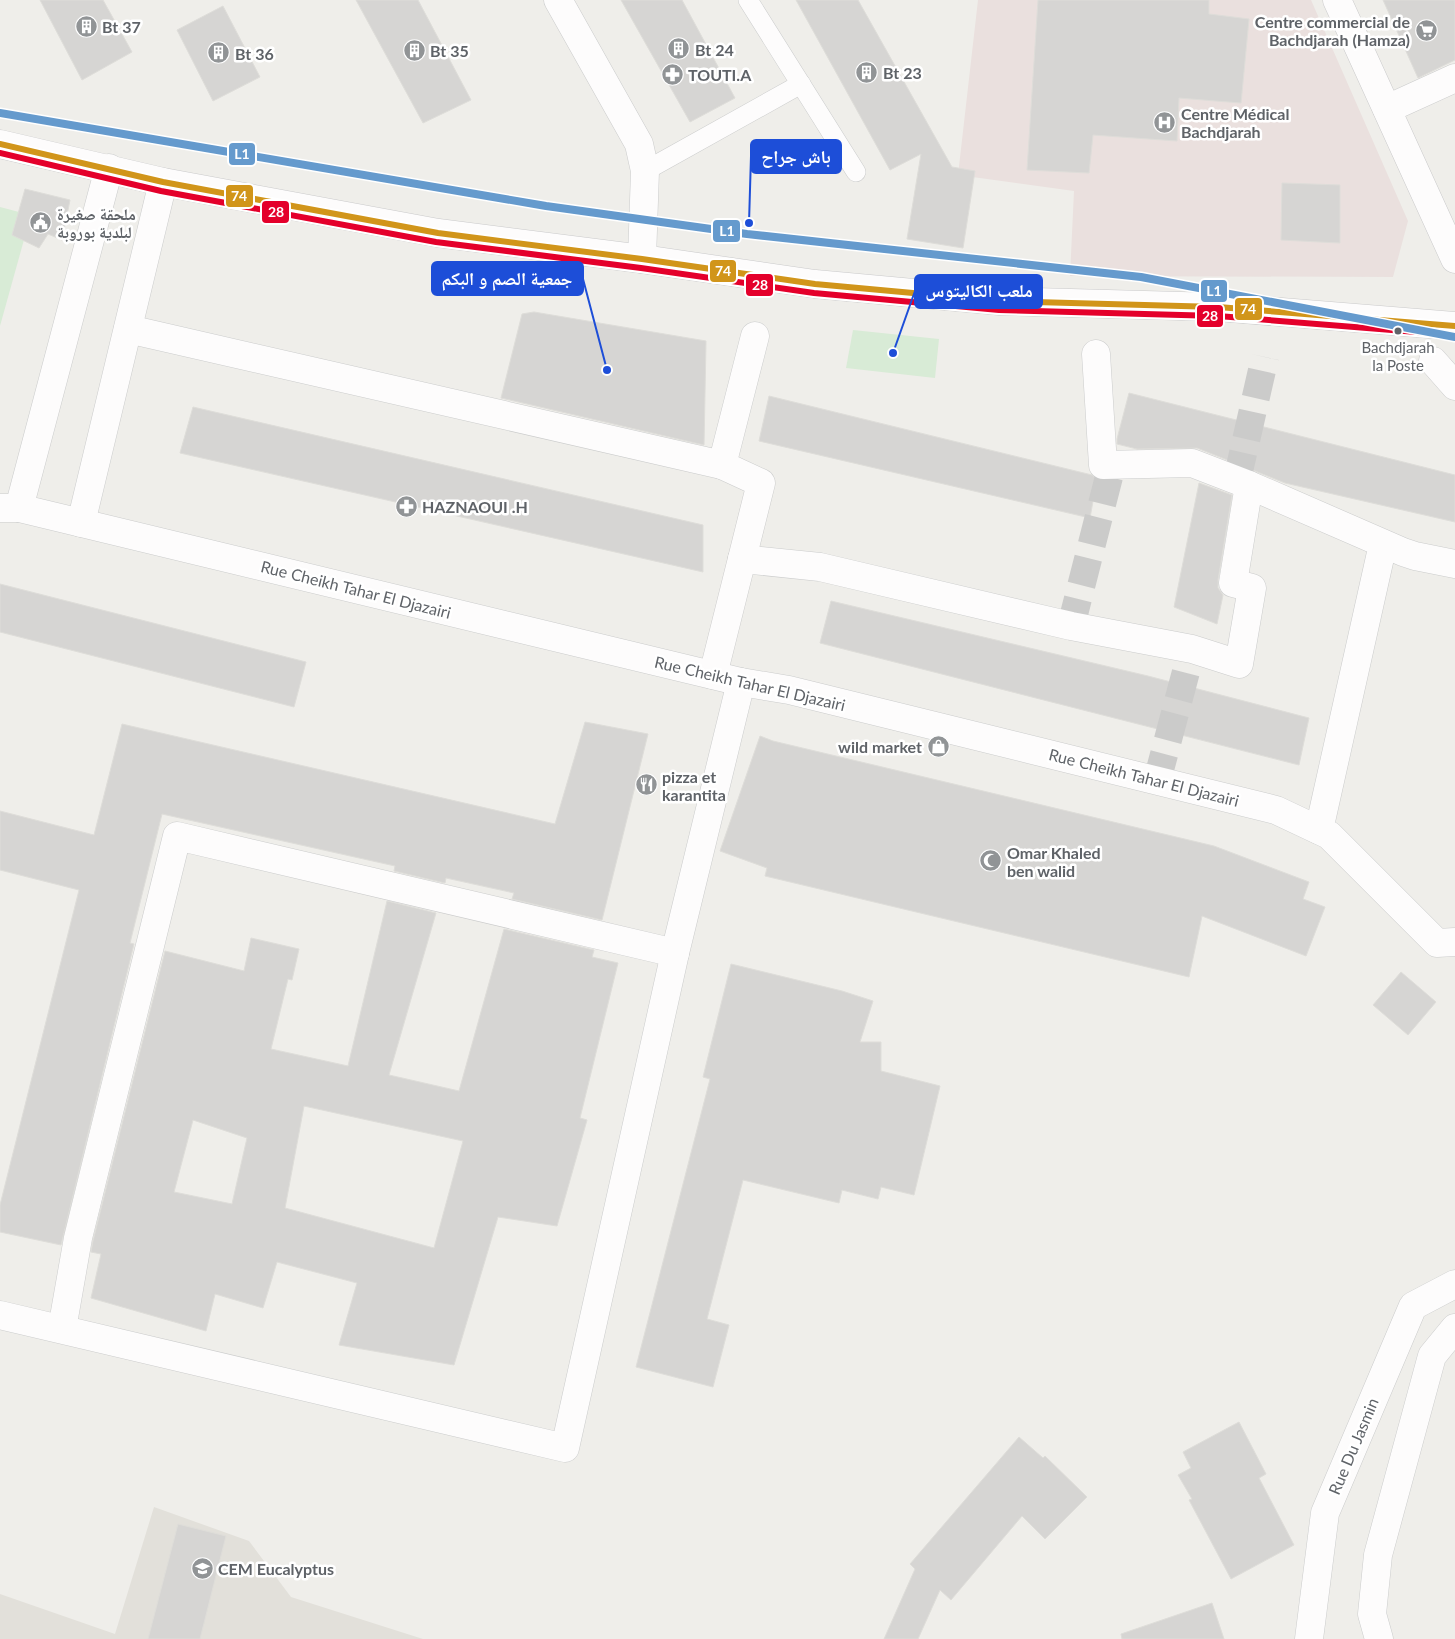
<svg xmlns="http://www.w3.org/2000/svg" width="1455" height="1639" viewBox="0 0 1455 1639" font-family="Lato,'Noto Naskh Arabic',sans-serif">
  <rect width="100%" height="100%" fill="#efeeea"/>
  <path fill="#e2e0da" d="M154,1507l95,34 42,56 132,42h-423v-45l115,40z"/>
  <path fill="#eae0de" d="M978,0h333l97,221 -15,56 -323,-1 4,-85 -116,-16z"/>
  <g fill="#d8ebd6">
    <path d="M0,207l19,5 13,-1 -32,115z"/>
    <path d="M853,330l86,9 -4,39 -89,-10z"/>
  </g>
  <g fill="#d6d5d3" stroke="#deddd9" fill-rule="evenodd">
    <path d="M40,0h63l29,52 -50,28z"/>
    <path d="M356,0h62l53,100 -48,23z"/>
    <path d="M621,0h61l53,98 -45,24z"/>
    <path d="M796,0h62l94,167 23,4 -12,77 -56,-9 14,-85 -31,16z"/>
    <path d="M1038,0h171v14l40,5 -8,84 -62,-5 -2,43 -84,-6 -4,38 -62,-3z"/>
    <path d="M1383,0h72v60l-37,18z"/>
    <path d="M223,6l37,71 -47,24 -36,-71z"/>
    <path d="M1282,183l58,2v58l-59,-3z"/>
    <path d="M25,189l45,11 -8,40 -14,-6 -9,14 -27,-13z"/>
    <path d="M534,312l172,29 -2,104 -203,-47 21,-84z"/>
    <path d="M1129,393l326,82v47l-170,-39 -88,-35 -60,1 -20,-5v-5z"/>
    <path d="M769,396l323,79 5,4 -7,39 -331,-77z"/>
    <path d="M193,407l510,118v47l-523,-119z"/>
    <path d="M1199,483l33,12 -14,85v8l5,7 -6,29 -43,-17z"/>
    <path d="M0,584l306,78 -12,45 -294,-75z"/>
    <path d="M831,601l317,75 161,42 -10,47 -479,-122z"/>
    <path d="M585,722l63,12 -46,186 -90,-21 2,-6 -68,-15 -1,5 -51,-12 1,-5 -233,-52 -32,129 4,1 -73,301 -61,-13v-27l79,-315 -79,-20v-59l94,24 28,-111 433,100z"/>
    <path d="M760,736l13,5 441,105 95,36 -6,17 22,8 -19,49 -104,-40 -13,61 -424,-101 2,-8 -47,-17z"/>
    <path d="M387,901l49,12 -47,162 70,16 45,-162 90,21 -2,7 26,6 -38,155 7,2 -30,106 -59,-9 -44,148 -115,-20 18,-62 -80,-21 -14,46 -48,-14 -9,37 -115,-33 10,-44 -10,-2 2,-11 72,-290 79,20 7,-33 48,11 -7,31 -4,-1 -17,70 77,17zM304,1106l159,35 -29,107 -149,-40zM193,1120l54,18 -15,66 -58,-12z"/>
    <path d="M731,964l111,27 31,10 -13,41h21v29l59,15 -26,109 -33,-8 -3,12 -36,-9 -3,13 -96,-23 -36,139 22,6 -16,62 -77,-20 74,-288 -7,-2z"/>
    <path d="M1401,972l35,30 -28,33 -35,-30z"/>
    <path d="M1239,1422l27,52 -7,4 35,67 -63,34 -42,-79 3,-1 -14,-24 13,-7 -8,-16z"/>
    <path d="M1019,1437l24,21 2,-2 42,41 -42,42 -23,-23 -71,84 -11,-10 -22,49h-34l31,-70 -5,-5z"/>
    <path d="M178,1524l48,12 -26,103h-52z"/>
    <path d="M1212,1603l12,36h-102l-1,-5z"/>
  </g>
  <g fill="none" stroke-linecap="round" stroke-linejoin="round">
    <g stroke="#cbcbca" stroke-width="28" stroke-dasharray="28 14" stroke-linecap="butt">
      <path d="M1237,480l28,-123"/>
      <path d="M1071,626l41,-161"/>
      <path d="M1157,781l35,-132"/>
    </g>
    <defs>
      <g id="lane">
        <path d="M748,0l108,172"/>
        <path d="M645,171l156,-87"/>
      </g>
      <g id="street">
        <path d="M558,0l81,144 6,27 -3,88"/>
        <path d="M1387,109l68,-31"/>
        <path d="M128,329l594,136"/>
        <path d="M1096,354l7,111 89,-2 57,22 154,67 12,4 40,8"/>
        <path d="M1433,361l22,25"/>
        <path d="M0,508h19l722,174 48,8 487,120 53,25 108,108 18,-1"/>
        <path d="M19,508l90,-340"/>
        <path d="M81,523l82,-341"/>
        <path d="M742,559l78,8 251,59 121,23 47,15 13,-76 -19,-5 16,-98"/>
        <path d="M713,675l48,-192 -39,-18 33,-129"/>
        <path d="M1319,830l64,-286"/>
        <path d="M0,1315l565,133 110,-495 66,-271"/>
        <path d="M62,1329l16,-91 99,-402 498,117"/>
        <path d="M1309,1639l16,-126 88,-207 42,-22"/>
        <path d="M1379,1639l-7,-25 6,-59 54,-199 23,-28"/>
      </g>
      <g id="secondary">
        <path d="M1337,0l118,259"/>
        <path d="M0,144l163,38 275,51 204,26 173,25 185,17 218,6 237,19"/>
      </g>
    </defs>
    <use href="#lane" stroke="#cbcccc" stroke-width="20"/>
    <use href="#street" stroke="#cbcccc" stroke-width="29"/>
    <use href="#secondary" stroke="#cacacb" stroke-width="29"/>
    <use href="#lane" stroke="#fdfcfc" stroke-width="19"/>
    <use href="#street" stroke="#fdfcfc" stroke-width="28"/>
    <use href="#secondary" stroke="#fdfcfc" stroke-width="28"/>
    <defs>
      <path id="bus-1" d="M0,144l163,38 275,51 204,26 173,25 185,17 218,6 237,19"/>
      <path id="bus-2" d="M0,153l161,38 275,51 205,26 173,25 185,17 219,6 236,19"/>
    </defs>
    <use href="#bus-1" stroke="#fff" stroke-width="10"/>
    <use href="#bus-2" stroke="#fff" stroke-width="10"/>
    <use href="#bus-1" stroke="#d1951a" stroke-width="6"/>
    <use href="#bus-2" stroke="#e4002b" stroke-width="6"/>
    <defs>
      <path id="metro-1" d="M0,113l546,93 201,28 394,43 314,60"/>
    </defs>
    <use href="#metro-1" stroke="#fff" stroke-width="11"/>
    <use href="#metro-1" stroke="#659acd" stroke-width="8"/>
  </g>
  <defs>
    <symbol id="building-disc" viewBox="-11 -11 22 22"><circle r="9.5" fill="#919496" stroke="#fff"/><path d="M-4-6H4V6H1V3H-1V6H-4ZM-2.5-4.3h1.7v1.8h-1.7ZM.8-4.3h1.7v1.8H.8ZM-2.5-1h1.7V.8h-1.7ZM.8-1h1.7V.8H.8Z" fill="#fff"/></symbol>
    <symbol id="supermarket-disc" viewBox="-11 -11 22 22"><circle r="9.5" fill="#919496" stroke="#fff"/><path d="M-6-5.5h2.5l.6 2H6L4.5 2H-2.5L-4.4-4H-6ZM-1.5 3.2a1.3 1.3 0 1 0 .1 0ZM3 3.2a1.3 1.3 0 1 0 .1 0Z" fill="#fff"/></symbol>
    <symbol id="pharmacy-disc" viewBox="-11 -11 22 22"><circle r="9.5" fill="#919496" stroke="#fff"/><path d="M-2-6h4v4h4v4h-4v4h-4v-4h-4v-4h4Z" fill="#fff"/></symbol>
    <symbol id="hospital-disc" viewBox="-11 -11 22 22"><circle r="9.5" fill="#919496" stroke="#fff"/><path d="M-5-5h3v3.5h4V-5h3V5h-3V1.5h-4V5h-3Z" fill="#fff"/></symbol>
    <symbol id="civic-disc" viewBox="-11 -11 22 22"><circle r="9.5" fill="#919496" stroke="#fff"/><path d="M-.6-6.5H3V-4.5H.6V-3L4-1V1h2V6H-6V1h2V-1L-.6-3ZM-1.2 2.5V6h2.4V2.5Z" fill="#fff"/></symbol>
    <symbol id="shop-disc" viewBox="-11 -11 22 22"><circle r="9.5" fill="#919496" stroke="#fff"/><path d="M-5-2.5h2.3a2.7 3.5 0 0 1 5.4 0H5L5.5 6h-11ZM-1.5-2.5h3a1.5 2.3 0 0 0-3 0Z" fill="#fff"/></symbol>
    <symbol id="restaurant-disc" viewBox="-11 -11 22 22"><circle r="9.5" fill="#919496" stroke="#fff"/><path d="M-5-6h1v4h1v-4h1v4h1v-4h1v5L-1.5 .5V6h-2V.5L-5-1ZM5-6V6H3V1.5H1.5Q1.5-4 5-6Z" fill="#fff"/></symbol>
    <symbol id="mosque-disc" viewBox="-11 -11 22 22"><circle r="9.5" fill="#919496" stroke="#fff"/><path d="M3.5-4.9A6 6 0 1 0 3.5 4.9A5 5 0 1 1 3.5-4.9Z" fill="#fff"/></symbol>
    <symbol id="school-disc" viewBox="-11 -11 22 22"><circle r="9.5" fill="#919496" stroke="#fff"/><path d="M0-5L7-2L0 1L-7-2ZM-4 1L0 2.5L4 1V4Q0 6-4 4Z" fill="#fff"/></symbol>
  </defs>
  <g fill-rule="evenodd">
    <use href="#building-disc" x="74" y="14" width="25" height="25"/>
    <use href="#supermarket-disc" x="1414" y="18" width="25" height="25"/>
    <use href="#building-disc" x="666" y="36" width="25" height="25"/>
    <use href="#building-disc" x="402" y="38" width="25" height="25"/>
    <use href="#building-disc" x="206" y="40" width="25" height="25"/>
    <use href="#building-disc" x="854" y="60" width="25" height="25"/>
    <use href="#pharmacy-disc" x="660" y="62" width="25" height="25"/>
    <use href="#hospital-disc" x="1152" y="110" width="25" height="25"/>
    <use href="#civic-disc" x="28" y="210" width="25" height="25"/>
    <use href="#pharmacy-disc" x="394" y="494" width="25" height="25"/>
    <use href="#shop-disc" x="926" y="734" width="25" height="25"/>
    <use href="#restaurant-disc" x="634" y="772" width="25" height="25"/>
    <use href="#mosque-disc" x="978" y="848" width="25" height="25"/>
    <use href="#school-disc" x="190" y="1556" width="25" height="25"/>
  </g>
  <circle fill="#5f6368" stroke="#fff" stroke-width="2" cx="1398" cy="331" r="4.5"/>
  <g text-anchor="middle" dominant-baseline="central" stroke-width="5" stroke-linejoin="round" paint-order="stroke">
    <g font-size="15" fill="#5f6368" stroke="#fff">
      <text x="1398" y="347">Bachdjarah<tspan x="1398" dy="18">la Poste</tspan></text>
    </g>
    <g font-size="16" font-weight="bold" fill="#5f6368" stroke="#fff" text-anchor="start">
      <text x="1410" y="21" text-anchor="end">Centre commercial de<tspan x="1410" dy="18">Bachdjarah (Hamza)</tspan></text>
      <text x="102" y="26">Bt 37</text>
      <text x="695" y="49">Bt 24</text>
      <text x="430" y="50">Bt 35</text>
      <text x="235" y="53">Bt 36</text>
      <text x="883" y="72">Bt 23</text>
      <text x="688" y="74">TOUTI.A</text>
      <text x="1181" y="113">Centre Médical<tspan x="1181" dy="18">Bachdjarah</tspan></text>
      <text x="57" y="213">ملحقة صغيرة<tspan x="57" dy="18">لبلدية بوروبة</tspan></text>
      <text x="422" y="506">HAZNAOUI .H</text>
      <text x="922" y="746" text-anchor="end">wild market</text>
      <text x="662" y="776">pizza et<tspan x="662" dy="18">karantita</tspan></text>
      <text x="1007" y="852">Omar Khaled<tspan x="1007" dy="18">ben walid</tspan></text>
      <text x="218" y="1568">CEM Eucalyptus</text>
    </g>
    <g font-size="16" fill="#5f6368" stroke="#fff">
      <text transform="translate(356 589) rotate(14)">Rue Cheikh Tahar El Djazairi</text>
      <text transform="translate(750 683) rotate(13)">Rue Cheikh Tahar El Djazairi</text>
      <text transform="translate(1144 777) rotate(14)">Rue Cheikh Tahar El Djazairi</text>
      <text transform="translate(1353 1446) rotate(-67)">Rue Du Jasmin</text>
    </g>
  </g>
  <path fill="none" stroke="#1d4ed8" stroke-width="2" d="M749 223L751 156M607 370L583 279M893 353L915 291"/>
  <g fill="#1d4ed8" stroke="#fff" stroke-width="2">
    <circle cx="749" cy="223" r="5"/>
    <circle cx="607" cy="370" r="5"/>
    <circle cx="893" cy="353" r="5"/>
  </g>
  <g fill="#1d4ed8" stroke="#1d4ed8" stroke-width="2">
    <rect x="751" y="140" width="90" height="33" rx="5"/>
    <rect x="432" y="262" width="151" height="33" rx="5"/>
    <rect x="915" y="275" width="127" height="33" rx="5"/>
  </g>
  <g font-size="18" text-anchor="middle" font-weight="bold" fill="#fff">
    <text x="796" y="163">باش جراح</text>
    <text x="507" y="285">جمعية الصم و البكم</text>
    <text x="979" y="297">ملعب الكاليتوس</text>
  </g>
  <g stroke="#fff" stroke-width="2">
    <rect x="228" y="142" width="28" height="24" rx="5" fill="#659acd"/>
    <rect x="225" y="184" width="29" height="24" rx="5" fill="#d1951a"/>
    <rect x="261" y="200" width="29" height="24" rx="5" fill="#e4002b"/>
    <rect x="712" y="219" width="29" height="24" rx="5" fill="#659acd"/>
    <rect x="709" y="259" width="28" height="24" rx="5" fill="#d1951a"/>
    <rect x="745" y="273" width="29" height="24" rx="5" fill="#e4002b"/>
    <rect x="1200" y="279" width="28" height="24" rx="5" fill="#659acd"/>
    <rect x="1234" y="297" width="29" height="24" rx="5" fill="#d1951a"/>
    <rect x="1196" y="304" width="28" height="24" rx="5" fill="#e4002b"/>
  </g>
  <g font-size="14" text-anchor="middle" font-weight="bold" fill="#fff">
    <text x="242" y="159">L1</text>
    <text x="239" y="201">74</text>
    <text x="276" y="217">28</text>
    <text x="727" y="236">L1</text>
    <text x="723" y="276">74</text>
    <text x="760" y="290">28</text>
    <text x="1214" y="296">L1</text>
    <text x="1248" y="314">74</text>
    <text x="1210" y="321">28</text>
  </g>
</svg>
